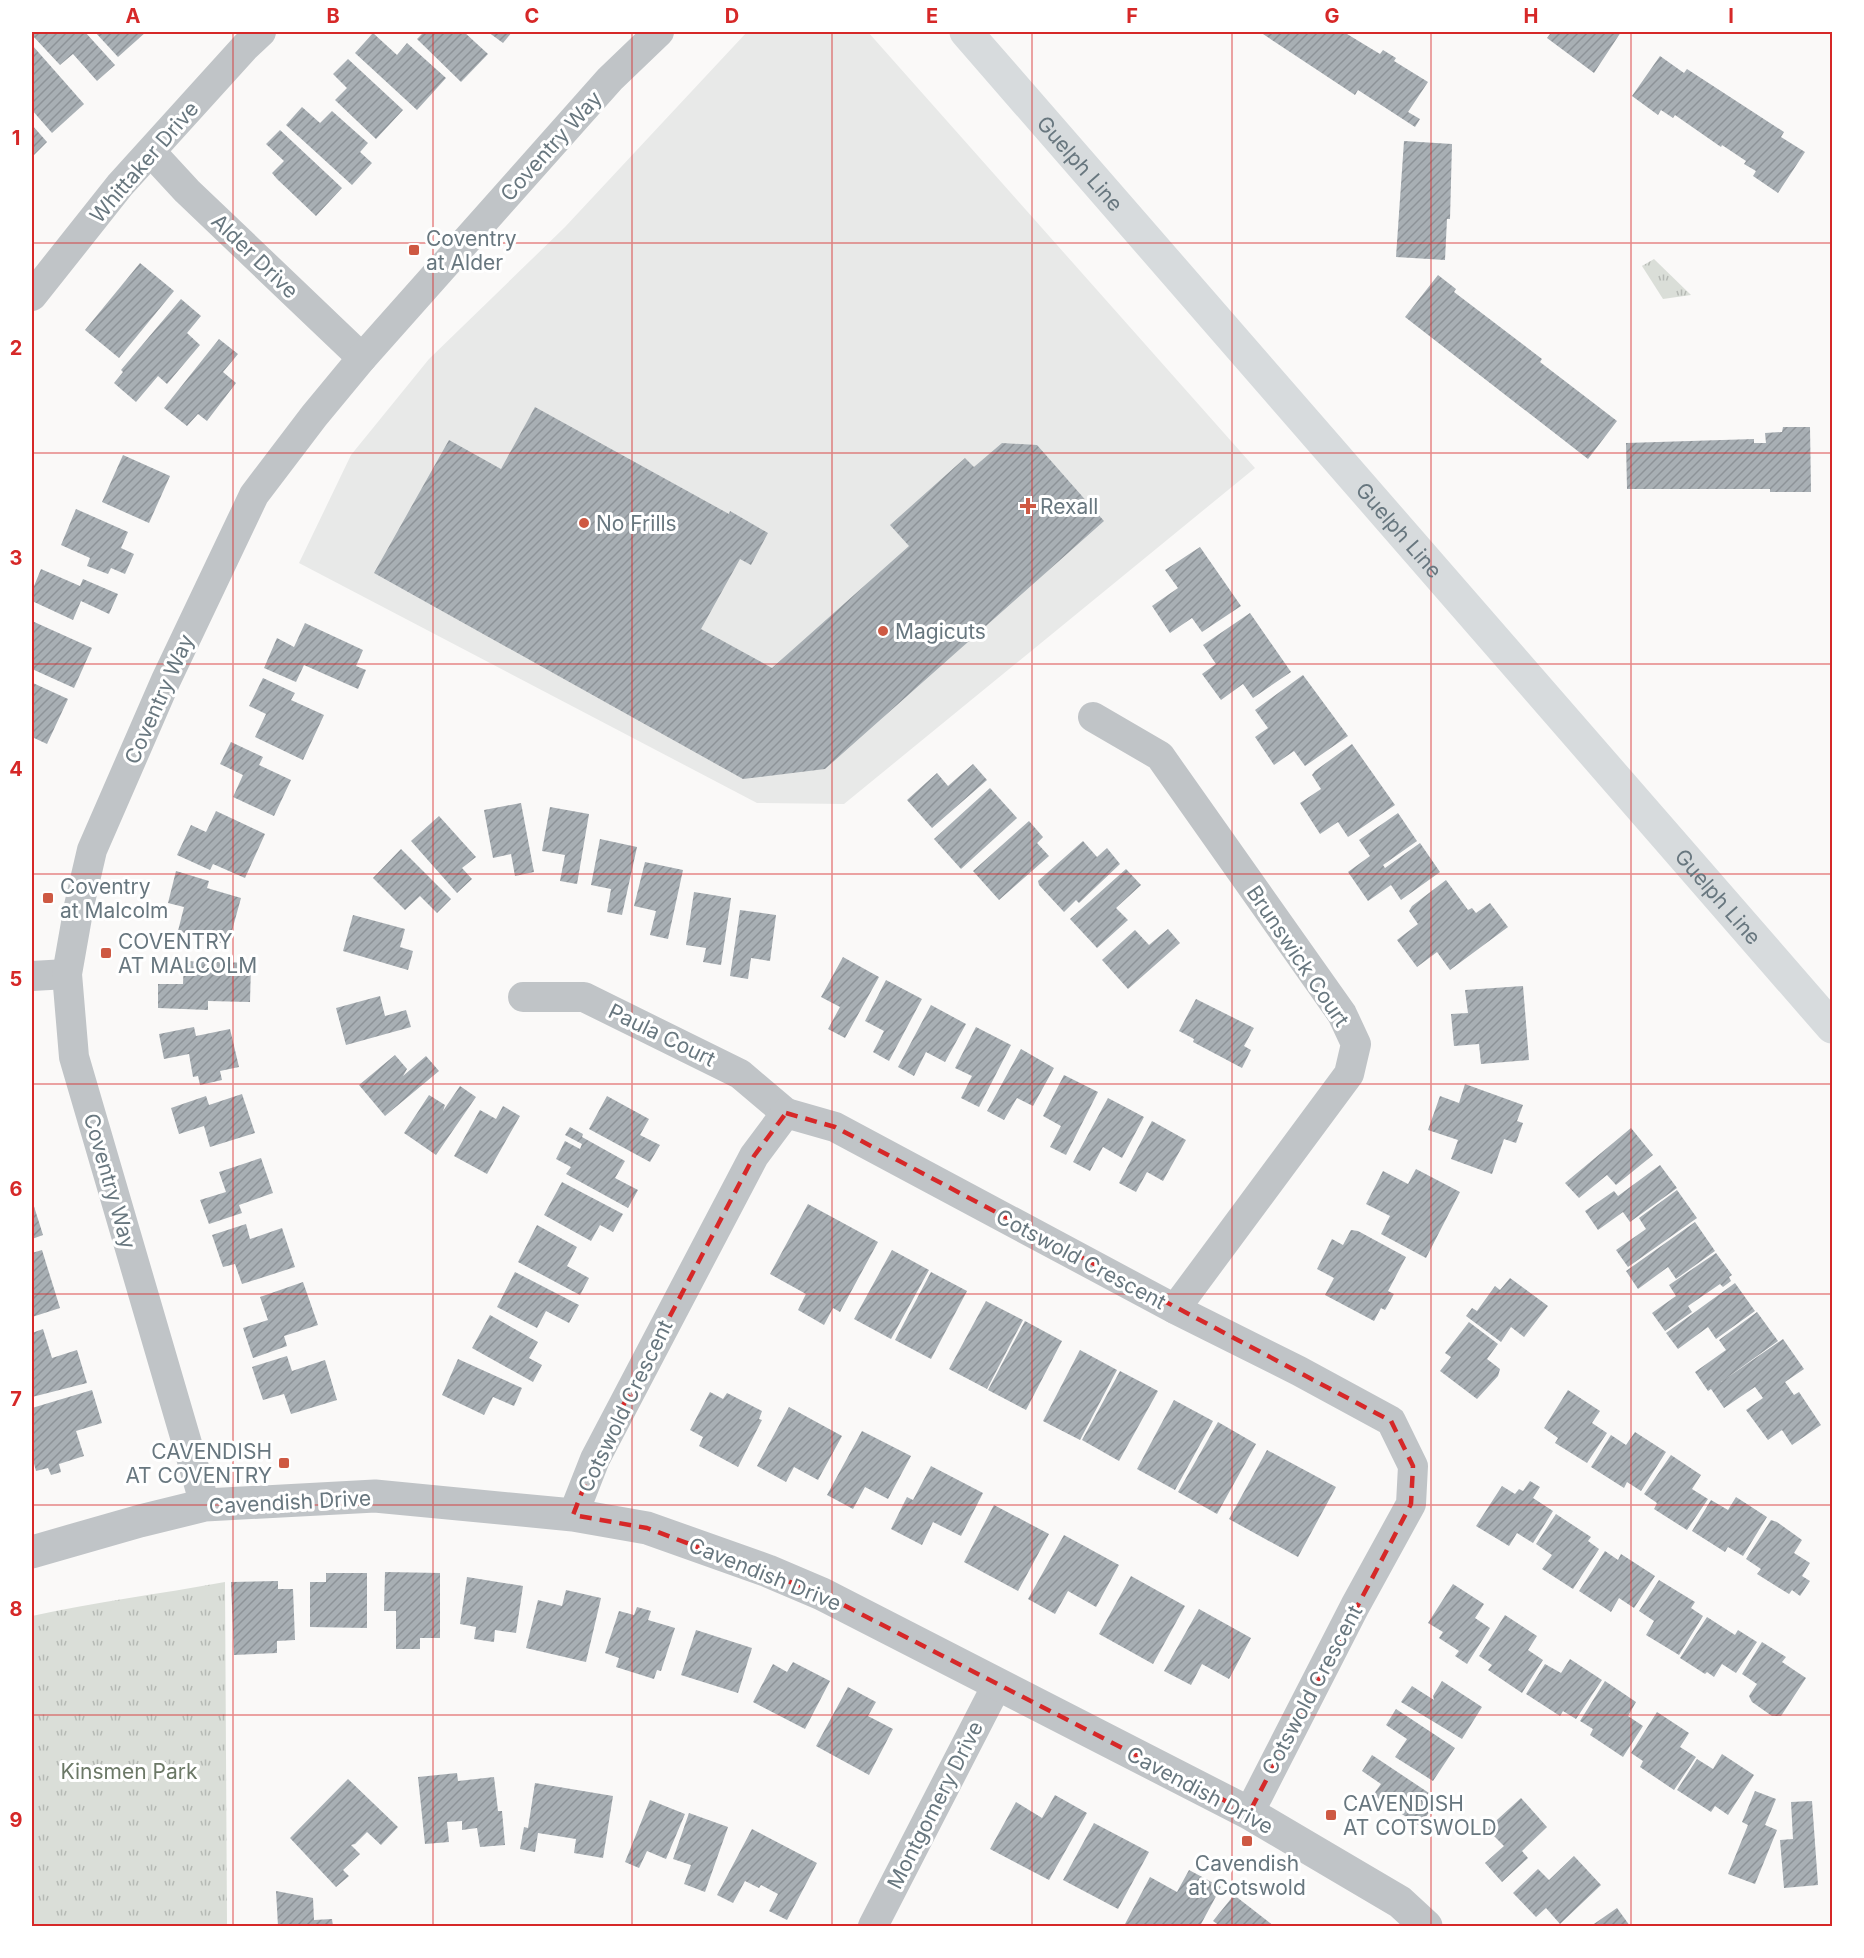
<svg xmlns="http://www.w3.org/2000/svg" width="1864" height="1958" viewBox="0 0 1864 1958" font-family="Inter,sans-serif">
  <defs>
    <pattern id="park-tufts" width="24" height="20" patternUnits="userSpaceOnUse" patternTransform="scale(1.5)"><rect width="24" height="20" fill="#daded8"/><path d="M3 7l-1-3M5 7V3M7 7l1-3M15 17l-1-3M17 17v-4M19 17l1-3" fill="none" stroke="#b5b9b4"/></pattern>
    <pattern id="building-hatch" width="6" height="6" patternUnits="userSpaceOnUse" patternTransform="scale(1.5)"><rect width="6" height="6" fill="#a8afb4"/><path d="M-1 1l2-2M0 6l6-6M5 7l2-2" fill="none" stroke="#8d9398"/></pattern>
  </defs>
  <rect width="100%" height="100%" fill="#faf9f8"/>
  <path fill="#e8e9e8" d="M747,32h121l387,436 -411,336 -87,-1 -458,-240 52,-108 78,-96 136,-132z"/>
  <g fill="url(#park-tufts)">
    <path d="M1654,259l37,36 -28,4 -21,-33z"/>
    <path d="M225,1582l2,344h-195v-310c63,-14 128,-22 193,-34z"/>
  </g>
  <g fill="url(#building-hatch)">
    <path d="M32,32h53l30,33 -18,16 -24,-27 -13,11 -28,-30z"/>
    <path d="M95,32h51l-28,25z"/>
    <path d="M424,32h40l24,22 -27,28 -44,-43z"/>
    <path d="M488,32h24l-9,11z"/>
    <path d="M1260,32h89l-2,2 33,20 3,-4 13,8 -2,3 34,21 -20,30 12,7 -5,8 -57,-37 -3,5z"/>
    <path d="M1546,32h75l-27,41 -47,-35 3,-4z"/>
    <path d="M373,33l24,22 10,-12 39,35 -29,32 -62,-57z"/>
    <path d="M32,45l52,59 -32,29 -20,-23z"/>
    <path d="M1660,56l24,17 3,-4 97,63 -3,5 24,15 -27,41 -25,-17 3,-5 -12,-7 2,-3 -24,-16 -1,2 -46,-32 -2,3 -12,-8 -3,5 -26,-19z"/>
    <path d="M348,59l55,51 -27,29 -41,-39 12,-12 -14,-14z"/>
    <path d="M302,107l18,16 12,-12 36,32 -8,9 12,11 -20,22 -66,-60z"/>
    <path d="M32,125l15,17 -14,14 -1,-2z"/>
    <path d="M280,130l62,58 -26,28 -39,-37 -5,-6 12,-12 -18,-17z"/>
    <path d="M1404,141l48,3 -2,75h-3l-2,41 -49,-3z"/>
    <path d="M140,263l34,28 -55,67 -34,-28z"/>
    <path d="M1438,275l18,14 -2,3 88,67 -2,3 77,59 -29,38 -183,-142z"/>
    <path d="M181,299l20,17 -14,17 13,12 -33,39 -9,-8 -22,26 -22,-19 9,-11 -2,-2z"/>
    <path d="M219,339l19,15 -15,18 13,11 -29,38 -9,-7 -11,12 -23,-18z"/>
    <path d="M535,407l194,107 1,-3 38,22 -17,32 -11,-6 -39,70 71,39 137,-122 -19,-21 75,-67 9,9 28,-24 35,2 67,76 -279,248 -82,10 -369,-206 75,-133 52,29z"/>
    <path d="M1783,427h27l1,65h-41v-3h-143l-1,-46 128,-4v4h12l-1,-10 17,-1z"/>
    <path d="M123,455l47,21 -21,47 -47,-21z"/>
    <path d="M76,509l52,23 -7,16 13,6 -9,20 -14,-6 -3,6 -21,-8 3,-8 -29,-13z"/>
    <path d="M1200,547l41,59 -39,26 -10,-14 -22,15 -18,-27 26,-18 -13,-18z"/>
    <path d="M41,569l39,17 3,-7 35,15 -9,20 -28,-13 -8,19 -41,-19v-10z"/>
    <path d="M1250,613l41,59 -38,26 -10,-14 -22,16 -19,-26 14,-10 -13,-19z"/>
    <path d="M32,621l60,27 -18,40 -42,-19z"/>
    <path d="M305,623l58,27 -7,16 10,4 -8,19 -54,-24 -8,17 -32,-14 13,-30 17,9z"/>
    <path d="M1303,675l45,61 -43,30 -11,-15 -20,14 -19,-28 13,-9 -13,-18z"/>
    <path d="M263,678l32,15 -4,7 33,15 -21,45 -48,-23 11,-23 -17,-8z"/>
    <path d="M33,683l35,16 -21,45 -15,-7z"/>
    <path d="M231,742l32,15 -4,8 32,15 -17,36 -41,-19 10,-22 -23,-11z"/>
    <path d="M1352,744l43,61 -47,32 -10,-15 -18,12 -20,-31 21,-14 -9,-14 3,-4z"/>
    <path d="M973,764l14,16 -55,48 -25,-28 30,-27 11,13z"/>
    <path d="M990,788l27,30 -56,51 -27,-30z"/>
    <path d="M521,803l13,69 -19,4 -4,-22 -18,4 -9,-48z"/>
    <path d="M550,807l39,7 -12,70 -17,-3 5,-26 -23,-4z"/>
    <path d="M216,811l49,23 -20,44 -32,-14 -3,6 -33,-15 14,-30 15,7z"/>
    <path d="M1398,813l19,28 -34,24 2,3 35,-25 20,29 -39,28 -10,-15 -23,16 -20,-29 22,-16 -11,-16z"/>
    <path d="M439,816l37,41 -14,11 10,11 -15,14 -46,-52z"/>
    <path d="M1029,821l14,16 -6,6 12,13 -50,44 -26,-29z"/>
    <path d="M600,839l37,8 -15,68 -15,-3 4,-23 -20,-4z"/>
    <path d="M1083,841l14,16 10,-9 13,16 -41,39 -3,-3 -12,12 -25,-27 -1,-4z"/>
    <path d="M401,849l50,50 -14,14 -17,-17 -15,14 -32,-32z"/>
    <path d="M645,862l38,8 -15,69 -18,-4 6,-24 -22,-5z"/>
    <path d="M1126,869l15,16 -25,23 12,12 -31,28 -27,-29z"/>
    <path d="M176,871l33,10 -2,7 34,10 -13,47 -50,-14 6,-24 -16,-4z"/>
    <path d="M1446,880l22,30 4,-2 4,5 14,-10 18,24 -58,43 -13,-18 -20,15 -20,-27 21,-16 -9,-13 3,-5z"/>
    <path d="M694,892l37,6 -10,67 -18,-3 3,-14 -20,-3z"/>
    <path d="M740,910l36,5 -6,46 -19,-3 -3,21 -18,-3z"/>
    <path d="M353,915l52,14 -5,18 13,4 -5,19 -65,-19z"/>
    <path d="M1168,929l12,14 -52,46 -26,-29 33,-30 14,15z"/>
    <path d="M843,957l36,20 -34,61 -17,-9 12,-22 -19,-10z"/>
    <path d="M184,961l67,2 -1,39 -42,-1v9l-50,-2v-24h25z"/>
    <path d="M886,980l36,19 -33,62 -16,-9 11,-21 -19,-10z"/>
    <path d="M1523,986l6,74 -48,4 -2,-20 -25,2 -3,-32 17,-1 -3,-23z"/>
    <path d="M380,996l5,20 21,-6 5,17 -65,18 -10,-37z"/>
    <path d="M1196,999l58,29 -10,18 7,4 -9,18 -49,-26 1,-3 -15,-8z"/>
    <path d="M931,1005l35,19 -21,38 -19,-10 -12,24 -16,-9z"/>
    <path d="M194,1027l2,9 34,-7 9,38 -19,4 2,9 -22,5 -2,-9 -5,1 -4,-23 -25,5 -5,-25z"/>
    <path d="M976,1027l35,18 -32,62 -18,-9 11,-22 -17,-8z"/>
    <path d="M1021,1049l33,19 -21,38 -16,-8 -13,22 -17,-9z"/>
    <path d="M395,1055l12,14 -4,7 23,-20 13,15 -54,45 -26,-31z"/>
    <path d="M1064,1075l34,17 -32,63 -16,-8 11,-21 -18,-10z"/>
    <path d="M1465,1084l58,21 -6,16 6,2 -7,20 -12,-4 -12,35 -41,-15 7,-19 -30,-10 12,-34 19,7z"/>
    <path d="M460,1086l16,11 -40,58 -32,-22 25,-38 16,10 -2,6z"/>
    <path d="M242,1094l13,39 -45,14 -6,-21 -25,8 -8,-26 35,-12 3,9z"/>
    <path d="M607,1096l42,23 -9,16 20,10 -10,17 -61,-33z"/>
    <path d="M1108,1098l36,19 -22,41 -19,-11 -13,24 -17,-9z"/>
    <path d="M503,1106l17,10 -33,58 -33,-18 26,-46 16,9z"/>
    <path d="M1152,1121l34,19 -23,41 -16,-9 -11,20 -17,-9z"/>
    <path d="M570,1127l13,7 -1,3 43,24 -10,17 23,12 -10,18 -62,-34 5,-7 -15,-8 9,-18 15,8 2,-5 -17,-9z"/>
    <path d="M1631,1128l22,27 -37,30 -9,-10 -28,23 -14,-15z"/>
    <path d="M261,1158l12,35 -34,12 3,8 -33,11 -9,-24 26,-8 -7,-20z"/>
    <path d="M1660,1165l17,23 -47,34 -7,-10 -25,18 -13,-19 29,-20 4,5z"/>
    <path d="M1416,1169l44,23 -34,66 -45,-24 9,-18 -24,-12 17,-33 25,13z"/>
    <path d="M562,1182l61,32 -10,18 -13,-7 -9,16 -47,-26z"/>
    <path d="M1677,1190l20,28 -69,49 -12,-17 30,-21 -7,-11z"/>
    <path d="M32,1200l11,35 -11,4z"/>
    <path d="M808,1204l70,38 -38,70 -7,-4 -9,17 -26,-15 8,-16 -36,-20z"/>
    <path d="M1695,1222l20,29 -39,28 -8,-12 -30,22 -12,-18z"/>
    <path d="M246,1224l4,15 32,-11 13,39 -53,17 -7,-20 -12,3 -11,-32z"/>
    <path d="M537,1225l40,22 -10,19 22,12 -9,17 -62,-33z"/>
    <path d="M1351,1230l7,1 48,26 -18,34 6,3 -9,16 -4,-2 -7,13 -49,-26 9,-17 -17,-9 15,-30 11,6z"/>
    <path d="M42,1250l18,58 -28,9v-64z"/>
    <path d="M892,1250l37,20 -38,69 -37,-20z"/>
    <path d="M1716,1253l16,22 -3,2 2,4 -8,6 -3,-3 -32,22 4,6 -27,19 -13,-18 24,-17 -7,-11z"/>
    <path d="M515,1272l64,33 -10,18 -23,-12 -9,17 -40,-21z"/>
    <path d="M931,1272l36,19 -36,68 -36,-19z"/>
    <path d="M1510,1278l38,28 -24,31 -13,-10 -10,15 -35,-26 6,-8 5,3 18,-25 5,4z"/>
    <path d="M303,1282l15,43 -34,11 3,10 -34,12 -10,-30 25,-8 -8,-23z"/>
    <path d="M1735,1283l20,28 -39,28 -8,-12 -30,22 -12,-16z"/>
    <path d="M986,1301l37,19 -36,69 -38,-20z"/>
    <path d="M1757,1312l21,29 -57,41 62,-43 21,30 -19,13 9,13 5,-3 22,33 -29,20 -10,-15 -14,10 -22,-30 17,-12 -8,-11 -31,21 -13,-19 -3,2 -13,-19 31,-22 -7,-10z"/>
    <path d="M490,1315l48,27 -9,16 13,7 -9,17 -61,-34z"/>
    <path d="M1025,1321l37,20 -36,69 -38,-20z"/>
    <path d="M1469,1322l29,22 -11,15 13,10 -2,7 -21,23 -37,-28 11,-14 -6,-4z"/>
    <path d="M43,1329l9,29 25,-8 10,33 -55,14v-64z"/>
    <path d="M1080,1350l37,20 -37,70 -37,-19z"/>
    <path d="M287,1356l5,15 33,-11 12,40 -46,14 -7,-20 -21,6 -11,-33z"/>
    <path d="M458,1359l64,29 -8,18 -21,-9 -9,18 -42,-20z"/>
    <path d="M1120,1371l38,20 -39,70 -37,-21z"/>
    <path d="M92,1390l10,33 -26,8 8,25 -25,8 2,8 -10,3 -3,-7 -12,3 -4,-15v-48z"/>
    <path d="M1568,1390l32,21 -8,12 15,10 -20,30 -32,-20 3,-5 -14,-10z"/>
    <path d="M710,1392l13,7 4,-6 35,18 -3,8 3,1 -24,47 -39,-21 4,-9 -13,-7z"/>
    <path d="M1174,1400l39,21 -38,69 -38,-21z"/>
    <path d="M789,1407l53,29 -24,44 -24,-13 -8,15 -29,-16z"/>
    <path d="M1218,1422l38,22 -39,70 -39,-22z"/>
    <path d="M862,1431l49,25 -23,43 -23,-12 -12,22 -26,-14z"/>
    <path d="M1635,1432l31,20 -25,39 -14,-9 -3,6 -33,-21 20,-32 15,10z"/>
    <path d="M1267,1450l69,37 -38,70 -69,-38z"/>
    <path d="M1671,1455l30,20 -9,14 16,10 -21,31 -33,-21 3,-6 -13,-9z"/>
    <path d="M931,1466l52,27 -22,43 -28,-14 -11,23 -31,-16 16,-32 6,3z"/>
    <path d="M1530,1481l10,6 -7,11 20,13 -20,32 -16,-10 -8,13 -33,-20 26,-40 13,8 4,-5 4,2z"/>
    <path d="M1736,1497l31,20 -24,39 -15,-9 -3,5 -33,-21 19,-31 17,10z"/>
    <path d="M994,1505l55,29 -31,57 -54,-29z"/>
    <path d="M1556,1514l35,23 -3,4 11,8 -26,40 -31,-20 10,-14 -16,-11z"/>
    <path d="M1771,1520l6,2 25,18 -8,13 16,10 -8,13 8,5 -10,15 -8,-6 -3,4 -32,-20 4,-5 -15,-10z"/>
    <path d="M1064,1535l55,30 -23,42 -28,-16 -13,23 -27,-15z"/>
    <path d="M1605,1551l13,9 3,-6 34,22 -21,32 -15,-10 -8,14 -32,-21z"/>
    <path d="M385,1572l55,1v65h-20v11h-24v-38h-12z"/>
    <path d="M326,1573h41v55l-57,-1v-45h16z"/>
    <path d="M1131,1576l54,30 -32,58 -54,-30z"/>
    <path d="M467,1577l56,9 -7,47 -21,-3 -1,12 -20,-3 2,-12 -16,-3z"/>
    <path d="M1659,1580l36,22 -4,6 12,8 -24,39 -33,-20 8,-14 -15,-10z"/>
    <path d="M278,1581v8h15l2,51 -18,1v12l-43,2 -3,-73z"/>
    <path d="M1453,1584l31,20 -9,14 15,10 -23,36 -12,-8 4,-5 -20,-13 4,-6 -15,-9z"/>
    <path d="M566,1590l35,8 -15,64 -60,-14 12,-48 24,6z"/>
    <path d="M637,1607l14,4 -3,9 27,8 -14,43 -4,-1 -3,9 -38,-12 3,-9 -14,-5 14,-42 15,4z"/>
    <path d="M1199,1609l52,29 -22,41 -27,-15 -11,21 -27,-14z"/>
    <path d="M1505,1615l32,21 -9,14 15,10 -21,33 -34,-23 4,-5 -13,-9z"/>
    <path d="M1707,1617l28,18 3,-5 19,12 -21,31 -14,-9 -8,13 -7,-5 -2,2 -25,-16z"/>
    <path d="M696,1630l56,18 -14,45 -57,-18z"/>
    <path d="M1762,1642l24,15 -4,5 24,16 -25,38h-9l-20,-14 -3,-6 8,-12 -15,-10z"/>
    <path d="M1570,1659l32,21 -26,39 -13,-8 -3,5 -34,-22 19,-30 16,9z"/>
    <path d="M793,1662l37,19 -25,48 -52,-27 20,-38 14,8z"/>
    <path d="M1442,1681l40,26 -20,32 -61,-37 11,-16 22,14 -1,-4z"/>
    <path d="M1605,1681l31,21 -8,14 15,10 -20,31 -33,-22 3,-6 -13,-8z"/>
    <path d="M848,1687l28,15 -8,14 25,13 -24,46 -53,-29z"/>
    <path d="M1396,1709l59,39 -22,33 -38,-24 12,-18 -21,-14z"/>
    <path d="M1657,1712l32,21 -9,14 16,10 -22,33 -34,-23 3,-6 -12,-8z"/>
    <path d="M1722,1754l32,21 -26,40 -13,-9 -4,6 -34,-22 20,-31 16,10z"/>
    <path d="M1372,1755l66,44 -18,27 -47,-31 8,-11 -19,-13z"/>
    <path d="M457,1773l1,8 36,-4 4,34h4l3,34 -25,2 -3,-19 -15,2v-9l-15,1 2,20 -24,2 -7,-67z"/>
    <path d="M348,1779l50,48 -17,18 -14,-13 -12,12 -4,1 9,9 -17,16 6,6 -13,11 -46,-49z"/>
    <path d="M535,1783l78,13 -10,62 -29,-5 2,-14 -38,-6 -3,19 -15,-3 4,-22 4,1z"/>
    <path d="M1755,1791l21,8 -11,26 12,5 -22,54 -27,-10 20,-49 -6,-3z"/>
    <path d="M1055,1795l32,18 -38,67 -59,-31 26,-47 26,16z"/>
    <path d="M1521,1798l26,29 -25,24 6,7 -26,24 -17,-19 19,-17 -17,-17z"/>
    <path d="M650,1800l35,14 -19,45 -19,-8 -8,17 -14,-6z"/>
    <path d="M1812,1801l6,84 -34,3 -4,-48 13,-1 -2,-37z"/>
    <path d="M689,1813l39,14 -23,65 -21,-8 7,-19 -18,-6z"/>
    <path d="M1094,1823l55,29 -31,57 -55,-29z"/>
    <path d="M752,1829l65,34 -30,57 -18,-9 9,-17 -17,-9 -2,3 -14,-7 -12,22 -16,-8z"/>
    <path d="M1574,1856l27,29 -41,39 -14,-16 -10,9 -23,-24 25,-24 11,11z"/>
    <path d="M1189,1870l32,17 -21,39h-70l-5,-2 25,-47 27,15z"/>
    <path d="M276,1891l37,7 1,22 18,-1 1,7h-55z"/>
    <path d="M1234,1895l40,31h-54l-7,-5z"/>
    <path d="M1617,1908l13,18h-39z"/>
  </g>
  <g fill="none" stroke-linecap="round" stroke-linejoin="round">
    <g stroke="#c0c4c7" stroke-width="30">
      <path d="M151,152l36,39 175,167"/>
      <path d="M32,296l88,-111 125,-138 16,-15"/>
      <path d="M1093,717l67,39 182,258 14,30 -7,30 -174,235"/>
      <path d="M32,976l35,-2"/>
      <path d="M523,997h61l156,77 46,39"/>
      <path d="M205,1505l-131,-448 -7,-83 12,-68 13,-56 74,-170 88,-185 60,-79 48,-58 248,-279 49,-47"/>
      <path d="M573,1515l22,-56 159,-303 32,-43 49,14 340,182 124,62 92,50 22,45 -2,38 -56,102 -106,207"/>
      <path d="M873,1926l124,-241"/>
    </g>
    <path stroke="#c0c4c7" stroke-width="33" d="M32,1552l108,-31 65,-16 170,-9 198,19 74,13 121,43 54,23 427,219 151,89 26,24"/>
    <path stroke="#d7dbdd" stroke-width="33" id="s1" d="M966,32l866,995"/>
  </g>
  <path fill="none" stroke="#d62828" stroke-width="4.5" stroke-dasharray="12 8" stroke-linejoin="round" d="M786,1113l49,14 556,294 22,45 -2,38 -162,309 -427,-219 -175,-66 -74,-13 22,-56 159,-303z"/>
  <path fill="none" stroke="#d62828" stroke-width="1.5" stroke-opacity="0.55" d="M233,32v1894M433,32v1894M632,32v1894M832,32v1894M1032,32v1894M1232,32v1894M1431,32v1894M1631,32v1894M32,243h1800M32,453h1800M32,664h1800M32,874h1800M32,1084h1800M32,1294h1800M32,1505h1800M32,1715h1800"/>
  <g fill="#ce5943" stroke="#fff" stroke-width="2">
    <rect x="408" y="244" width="12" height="12" rx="3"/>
    <path d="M1025 497h6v6h6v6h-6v6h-6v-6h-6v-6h6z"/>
    <circle cx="584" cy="523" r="6"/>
    <circle cx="883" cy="631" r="6"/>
    <rect x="42" y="892" width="12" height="12" rx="3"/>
    <rect x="100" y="947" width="12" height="12" rx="3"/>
    <rect x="278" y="1457" width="12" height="12" rx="3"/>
    <rect x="1325" y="1809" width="12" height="12" rx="3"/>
    <rect x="1241" y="1835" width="12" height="12" rx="3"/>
  </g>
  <g text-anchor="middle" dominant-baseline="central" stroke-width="6" stroke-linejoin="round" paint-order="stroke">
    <g font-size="21" fill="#68777f" stroke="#fff">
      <text transform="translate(551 146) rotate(-48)">Coventry Way</text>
      <text transform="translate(144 162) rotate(-49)">Whittaker Drive</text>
      <text stroke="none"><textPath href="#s1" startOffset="174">Guelph Line</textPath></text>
      <text transform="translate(255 256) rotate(44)">Alder Drive</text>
      <text stroke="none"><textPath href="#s1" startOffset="660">Guelph Line</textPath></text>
      <text transform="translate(159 699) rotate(-66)">Coventry Way</text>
      <text stroke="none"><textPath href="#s1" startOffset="1146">Guelph Line</textPath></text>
      <text transform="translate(1298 956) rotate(56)">Brunswick Court</text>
      <text transform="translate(662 1035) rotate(26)">Paula Court</text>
      <text transform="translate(110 1181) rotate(74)">Coventry Way</text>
      <text transform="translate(1081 1259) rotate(28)">Cotswold Crescent</text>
      <text transform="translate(625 1406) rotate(-64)">Cotswold Crescent</text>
      <text transform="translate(290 1502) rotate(-3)">Cavendish Drive</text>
      <text transform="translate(765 1574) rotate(22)">Cavendish Drive</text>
      <text transform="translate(1312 1690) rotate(-62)">Cotswold Crescent</text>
      <text transform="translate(1200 1790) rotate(28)">Cavendish Drive</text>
      <text transform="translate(935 1805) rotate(-63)">Montgomery Drive</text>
    </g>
    <g font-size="21" fill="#68777f" stroke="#fff" text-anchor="start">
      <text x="426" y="238">Coventry<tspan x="426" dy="24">at Alder</tspan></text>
      <text x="1040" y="506">Rexall</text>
      <text x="596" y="523">No Frills</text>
      <text x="895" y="631">Magicuts</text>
      <text x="60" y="886">Coventry<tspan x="60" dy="24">at Malcolm</tspan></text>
      <text x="118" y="941">COVENTRY<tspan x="118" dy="24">AT MALCOLM</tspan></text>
      <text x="272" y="1451" text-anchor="end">CAVENDISH<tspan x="272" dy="24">AT COVENTRY</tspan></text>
      <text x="1343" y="1803">CAVENDISH<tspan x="1343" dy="24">AT COTSWOLD</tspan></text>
      <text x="1247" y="1863" text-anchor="middle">Cavendish<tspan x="1247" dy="24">at Cotswold</tspan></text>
    </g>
    <g font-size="21" fill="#6b7866" stroke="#fff">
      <text x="129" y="1771">Kinsmen Park</text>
    </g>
  </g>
  <rect width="1864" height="1958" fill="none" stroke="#ffffff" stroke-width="66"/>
  <rect x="33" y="33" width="1798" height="1892" fill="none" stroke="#d62828" stroke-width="2"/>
  <g font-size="20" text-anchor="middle" font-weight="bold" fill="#d62828">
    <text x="133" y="23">A</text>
    <text x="333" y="23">B</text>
    <text x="532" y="23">C</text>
    <text x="732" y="23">D</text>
    <text x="932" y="23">E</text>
    <text x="1132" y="23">F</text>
    <text x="1332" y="23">G</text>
    <text x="1531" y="23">H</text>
    <text x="1731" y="23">I</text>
    <text x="16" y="145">1</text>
    <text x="16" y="355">2</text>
    <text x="16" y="565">3</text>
    <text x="16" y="776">4</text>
    <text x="16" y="986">5</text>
    <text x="16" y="1196">6</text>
    <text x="16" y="1406">7</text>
    <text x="16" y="1616">8</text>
    <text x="16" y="1827">9</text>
  </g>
</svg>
